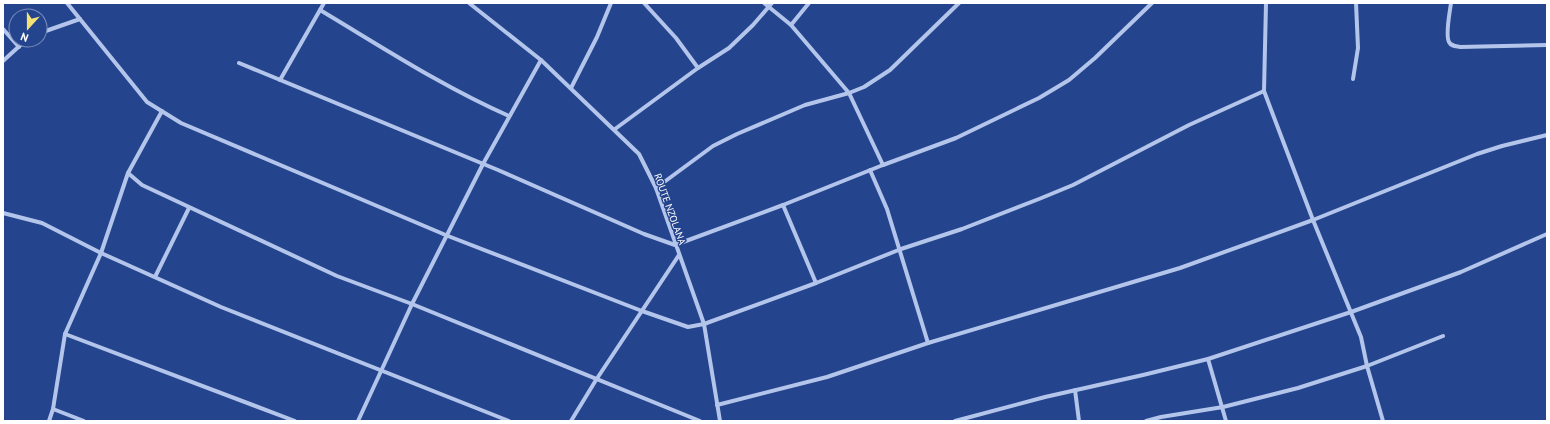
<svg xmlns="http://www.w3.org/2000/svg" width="1550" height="424" viewBox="0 0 1550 424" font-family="'PT Sans',sans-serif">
  <rect width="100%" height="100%" fill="#24448d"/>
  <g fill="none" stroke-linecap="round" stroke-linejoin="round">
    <g stroke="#b3c5eb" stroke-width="4">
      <path d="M67,3l80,99 34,21 267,113 194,75 46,16 16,-3 112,-41 85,-34 61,-20 77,-30 34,-14 116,-60 75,-34"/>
      <path d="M469,3l72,57 98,94 17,34 48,136 16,97"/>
      <path d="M644,3l32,35 22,30"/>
      <path d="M764,3l27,22 58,68 34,72"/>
      <path d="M1266,3l-2,88 49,129 48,117 6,29 16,55"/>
      <path d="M1451,3c-1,8 -6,32 -2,39 2,4 6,4 11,5l87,-2"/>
      <path d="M320,10c62,37 123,77 189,106"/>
      <path d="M791,25l18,-22"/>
      <path d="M3,29l16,18"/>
      <path d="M40,33l40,-14"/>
      <path d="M3,61l23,-21"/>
      <path d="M239,63l259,107 146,64 31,11 108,-40 100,-40 73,-27 83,-40 30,-18 26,-22 57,-55"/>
      <path d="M1353,79l5,-31 -2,-45"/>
      <path d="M280,80l44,-77"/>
      <path d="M571,88l26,-51 14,-34"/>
      <path d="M615,129l83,-61 31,-20 24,-23 19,-22"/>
      <path d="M870,170l17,39 41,134"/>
      <path d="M128,173l14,12 195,91 75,28 288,117"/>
      <path d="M656,188l57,-42 24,-12 68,-29 44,-12 15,-6 26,-17 69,-67"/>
      <path d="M783,205l33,78"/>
      <path d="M3,213l39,10 59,30 120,54 288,114"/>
      <path d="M155,277l34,-69"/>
      <path d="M65,334l230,87"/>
      <path d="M1208,359l18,62"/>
      <path d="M1075,390l4,31"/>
      <path d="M717,405l110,-28 101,-34 252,-75 133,-48 164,-66 25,-8 45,-11"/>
      <path d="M53,409l31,12"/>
      <path d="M49,421l4,-12 12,-75 36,-81 27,-80 34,-62"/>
      <path d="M358,421l54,-117 71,-140 58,-104"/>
      <path d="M571,421l25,-41 83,-125"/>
      <path d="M955,421l90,-24 98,-22 65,-16 143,-47 110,-40 86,-38"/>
      <path d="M1146,421l15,-4 62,-10 75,-19 69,-22 76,-30"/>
    </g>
  </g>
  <g text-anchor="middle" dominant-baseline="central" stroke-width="3" stroke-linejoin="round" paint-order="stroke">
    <g font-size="10" fill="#fff" stroke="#24448d">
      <text transform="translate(670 209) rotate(70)">ROUTE NZOLANA</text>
    </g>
  </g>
  <rect width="1550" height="424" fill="none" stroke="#ffffff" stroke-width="8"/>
  <g transform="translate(28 28) rotate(201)"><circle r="19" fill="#24448d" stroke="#7c8fbb"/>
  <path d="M0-3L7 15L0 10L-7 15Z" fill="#f6e176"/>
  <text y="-6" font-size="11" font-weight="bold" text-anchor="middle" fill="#ffffff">N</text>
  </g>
</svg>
